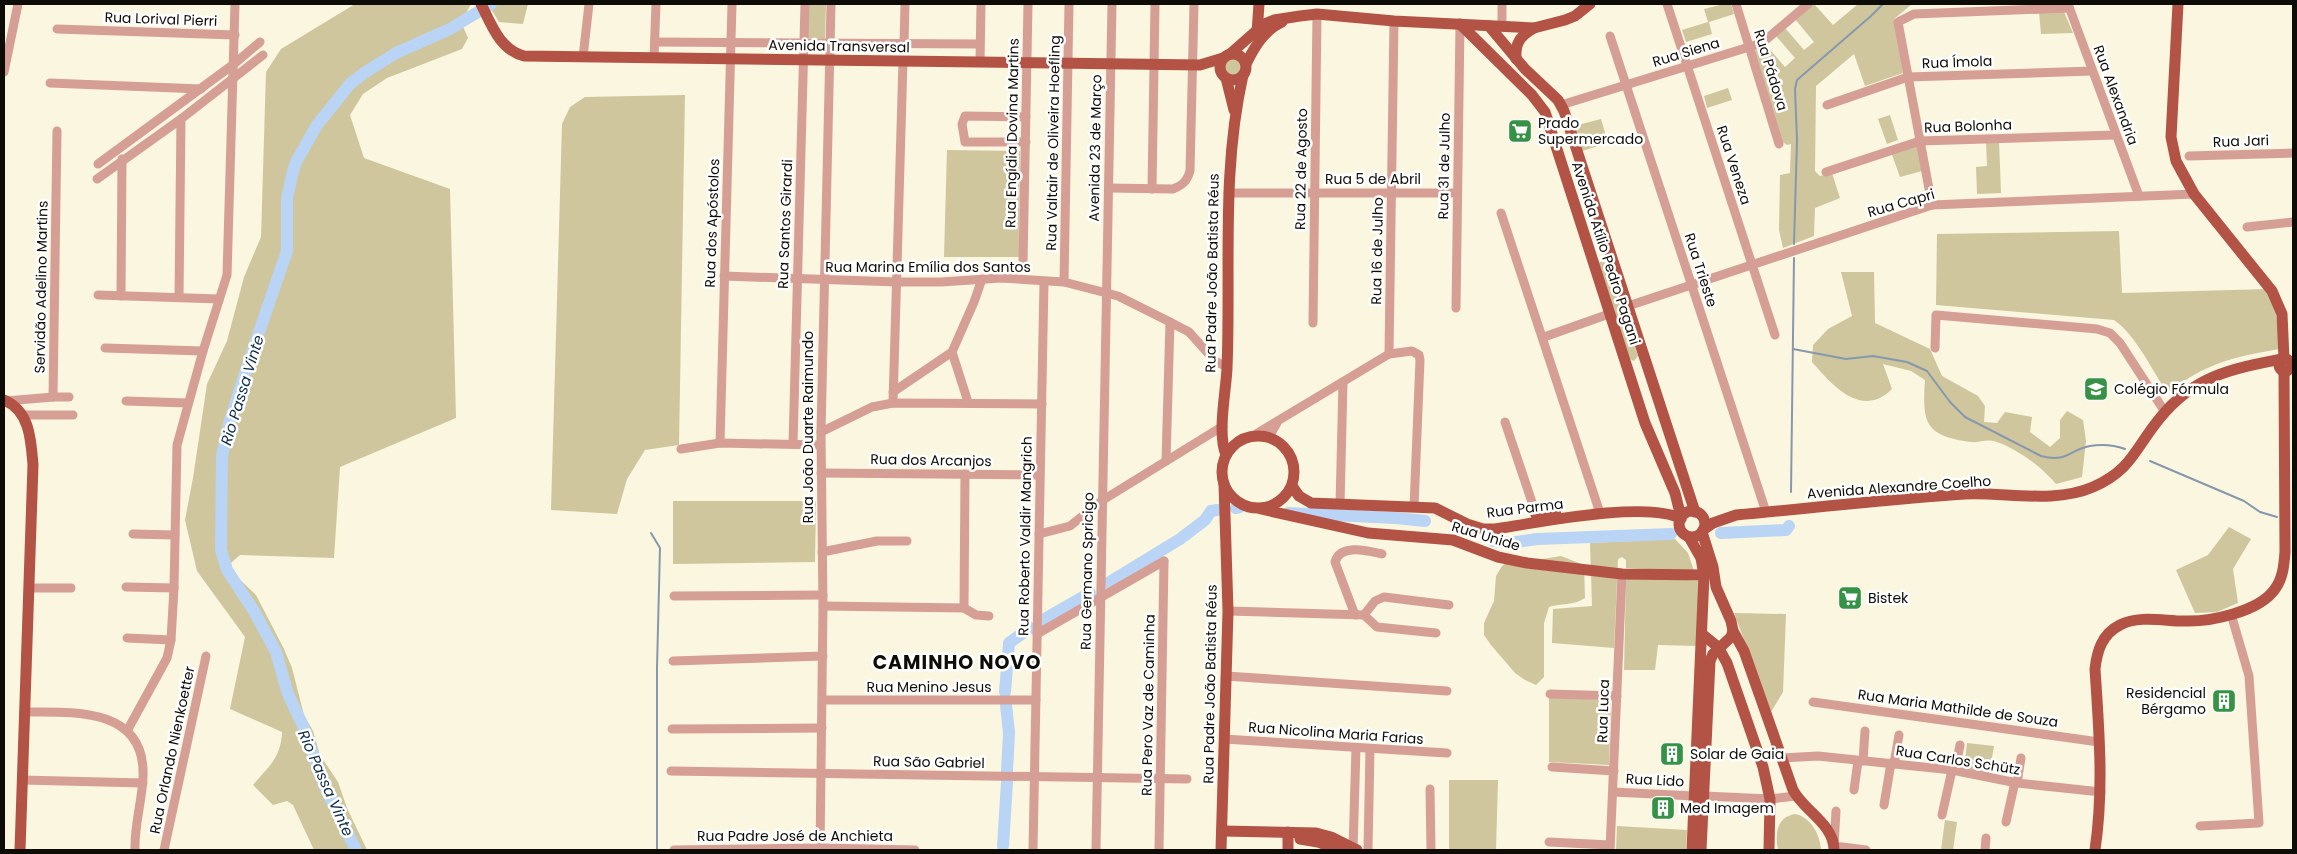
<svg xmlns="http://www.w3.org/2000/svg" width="2297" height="854" viewBox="0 0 2297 854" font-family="Poppins,sans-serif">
  <rect width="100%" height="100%" fill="#faf6df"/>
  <g fill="#cfc69e">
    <path d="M355,4h116l-10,18 7,16 -6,11 -75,29 -24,16 -13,21 14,43 86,31 6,229 -116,49 -6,91 -94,-3 -9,8 1,9 24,23 28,54 8,19 12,47 9,16 7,24 18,27 9,26 20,42h-53l-21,-45 -6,-4 -14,4 -20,-20c16,-19 28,-27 29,-53l-52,-23 15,-72 -48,-66 -12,-51 8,-42 14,-94 20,-43 17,-64 17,-40 5,-165 15,-23z"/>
    <path d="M488,4h40l-5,20 -24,-2z"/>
    <path d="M808,4h18l-1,35 -18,-1z"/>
    <path d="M1724,4h7l3,10 -25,8 3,12 -26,8 -4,-12 26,-8 -4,-13z"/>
    <path d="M1814,4l19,21 25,-21h54l-18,15 9,54 -38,13 -11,-32 -38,32 -1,85 5,5 12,-3 8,25 -25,10 -1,28 -31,12 -4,-18 1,-55 10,-2 1,-29 -4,1 -6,-4 -27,-90 12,-6 19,22 10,-9 -19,-22 9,-8 19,22 10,-8 -19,-23z"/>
    <path d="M2039,12h25l9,21 -32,1z"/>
    <circle cx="1233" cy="67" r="10"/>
    <path d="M1728,88l4,12 -25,8 -3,-12z"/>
    <path d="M685,95l-6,350 -34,5 -18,29 -10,35 -66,-4 11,-386 8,-17 15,-10z"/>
    <path d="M1890,115l8,25 -11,4 -9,-25z"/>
    <path d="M1601,119l7,24 -26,8 -8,-25z"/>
    <path d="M1999,140l2,53 -24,1 -1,-27 11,-1 -1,-25z"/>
    <path d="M1917,144l5,27 -22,6 -9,-25z"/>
    <path d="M947,150l73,1 -1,106h-75z"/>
    <path d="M2119,231l3,62 146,-4 7,14 5,46c-48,8 -73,14 -113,44 -14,-22 -32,-59 -53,-73l-178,-15 1,-71z"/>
    <path d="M1602,261l4,2 32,93 -4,5 -4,-2 -31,-96z"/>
    <path d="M1841,272h33l1,51 55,26 12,27 36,20 7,10 -1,16 13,1 8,-11 27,5 -2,15 20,15 10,-9v-18l7,-9 16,9 3,21 -4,36 -26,7c-15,-18 -40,-36 -62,-43 -8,-2 -16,2 -23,1 -46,-6 -49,-19 -46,-62l-14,-9 -28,-7 9,25c-30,30 -59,-3 -80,-27l1,-17 15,-16 24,-13z"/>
    <path d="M673,501h143l-1,61 -142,2z"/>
    <path d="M2229,527l22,12 -18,30 5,34 -21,9 -22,1 -19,-43 32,-15z"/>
    <path d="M1675,539l13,14 6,18 -68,-3v-8l-4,-3 -4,2 -4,89 -62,-5 1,-34 39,-3 -2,-63z"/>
    <path d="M1561,556l23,9 1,33c-12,8 -23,5 -36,9l-5,16v54l-8,8 -11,-5 -10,-7 -24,-28 -7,-10v-12l10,-22 2,-25 6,-10 10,-7 25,1z"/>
    <path d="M1633,576l67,5 -3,65 -39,-1 -3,25h-31l2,-89 2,-4z"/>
    <path d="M1734,613l52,1 -3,78 -12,20z"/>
    <path d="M1549,696l62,5 -2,64 -60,-3z"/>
    <path d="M1967,743l27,3 -5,29 -25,-5z"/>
    <path d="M1449,780h49l-2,70h-47z"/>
    <path d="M1795,814c16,3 25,21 26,36h-43c-3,-15 -2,-33 17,-36z"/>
    <path d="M1945,820l12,2 -4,28h-12z"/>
    <path d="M1617,826l70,4 -1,20h-70z"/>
  </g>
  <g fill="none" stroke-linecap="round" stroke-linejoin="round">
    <g stroke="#8698ad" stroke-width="2">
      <path d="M1794,244l3,-104 -2,-51 2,-9 74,-64 12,-12"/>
      <path d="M1793,349l53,10 27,-3 34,6 20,9 23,31 15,15 76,39c27,7 27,-6 49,-10 12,-2 24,-1 35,3"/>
      <path d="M2150,461l94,40 16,11 17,5"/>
      <path d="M1791,492l3,-234"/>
      <path d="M651,533l9,15 -3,119v183"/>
    </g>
    <g stroke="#b9d4f4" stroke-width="12">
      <path d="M1236,508l4,-1"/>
      <path d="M1288,513l108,5 29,3"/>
      <path d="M1721,533l65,-3 3,-4"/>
      <path d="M1493,541l17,2 27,-4 134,-5"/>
      <path d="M1108,583l72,-44 25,-19 6,-9 6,-1"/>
      <path d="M1043,620l47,-27"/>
      <path d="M1005,692l4,-49 21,-15"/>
      <path d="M1006,705l3,28 -2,38"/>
      <path d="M1003,846l4,-64"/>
      <path d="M356,850l-32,-65 -21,-59 -15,-32 -12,-42 -22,-41 -27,-41 -6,-20 1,-94 7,-32 18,-57 40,-116v-52l5,-24 4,-13 21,-37 33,-41 14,-11 32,-20 54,-24 41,-25"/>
    </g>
    <g stroke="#d69f96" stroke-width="9">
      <path d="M1667,4l108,331"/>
      <path d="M1736,4l43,140"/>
      <path d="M2068,4l71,192"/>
      <path d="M1502,27v-23"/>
      <path d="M57,29l178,6"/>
      <path d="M1610,36l156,476"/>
      <path d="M655,42l325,2"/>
      <path d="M904,44l1,-40"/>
      <path d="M583,57l6,-53"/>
      <path d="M654,58l2,-54"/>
      <path d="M980,62l1,-58"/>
      <path d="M4,72l14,-68"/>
      <path d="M50,83l151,6"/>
      <path d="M1561,105l201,-62 46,-39"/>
      <path d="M1827,105l81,-28 184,-6"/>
      <path d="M1026,142h-61l-3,-18 3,-8 61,1"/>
      <path d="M2189,156l104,-3"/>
      <path d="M98,164l136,-100 26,-22"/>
      <path d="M1826,172l94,-31 196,-6"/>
      <path d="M97,179l84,-60 82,-64"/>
      <path d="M1109,188l64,1c10,-4 14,-8 17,-18l4,-167"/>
      <path d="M1152,189l3,-185"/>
      <path d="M1228,193h229"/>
      <path d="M1932,205l-34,-183 16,-8 155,-6"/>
      <path d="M1501,213l99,300"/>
      <path d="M2247,227l46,-5"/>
      <path d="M1023,263l5,-259"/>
      <path d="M724,276l173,6h44l60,-4 63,4 54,14 52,26 19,10 26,29 12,6"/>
      <path d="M1064,282l5,-278"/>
      <path d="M98,295l121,4"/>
      <path d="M121,296l1,-137"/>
      <path d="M179,297l2,-178"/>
      <path d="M1628,306l304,-101 262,-11"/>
      <path d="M1456,308l4,-284"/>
      <path d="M1313,323l4,-309"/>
      <path d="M1544,337l65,-23"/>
      <path d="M105,348l98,3"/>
      <path d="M1935,348l1,-33 161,14 13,4 10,10 45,69"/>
      <path d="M952,352l16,50"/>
      <path d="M1389,354l23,-3 7,4 1,5 -6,147"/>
      <path d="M893,392l59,-40 22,-50 8,-23"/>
      <path d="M53,397h16"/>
      <path d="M6,401l47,-4 4,-266"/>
      <path d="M126,401l62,2"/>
      <path d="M893,403l10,-342"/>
      <path d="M22,415h51"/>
      <path d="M1505,422l33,98"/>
      <path d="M821,432l51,-25 21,-4 149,1"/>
      <path d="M1251,437l138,-83 5,-333"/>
      <path d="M1269,437l9,-16"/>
      <path d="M720,443l12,-439"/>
      <path d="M793,444l12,-440"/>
      <path d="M681,449l39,-6 100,2"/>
      <path d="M1166,461l4,-139"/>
      <path d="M821,473l219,2"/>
      <path d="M1340,505l3,-123"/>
      <path d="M133,534l42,1"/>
      <path d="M1039,534l31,-8 33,-26 120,-74"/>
      <path d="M822,552l55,-11h30"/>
      <path d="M126,587l48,1"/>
      <path d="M29,588h42"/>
      <path d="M674,596l149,-1"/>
      <path d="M823,606l141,2 1,-134"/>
      <path d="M964,608l12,7 13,1"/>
      <path d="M1228,611l136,4 13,12 59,6"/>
      <path d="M1355,615l-20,-53c5,-19 34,-11 47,-8"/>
      <path d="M1364,615l11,-14 9,-4 65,8"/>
      <path d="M1037,634l127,-73"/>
      <path d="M127,638l44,2"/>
      <path d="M673,661l150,-5"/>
      <path d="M1226,676l221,15"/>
      <path d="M1550,694l67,2"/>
      <path d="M823,700h213"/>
      <path d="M1813,702l286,40"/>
      <path d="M24,712c50,0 122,-5 119,65 -1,25 -9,49 -8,73"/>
      <path d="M672,729l150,-1"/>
      <path d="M127,731l40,-73 4,-18 3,-52 3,-143 26,-94 24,-76 8,-271"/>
      <path d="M1224,739l223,14"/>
      <path d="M1782,758l36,-2 134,14 65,13 84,9"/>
      <path d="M1863,761l2,-30"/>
      <path d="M1894,764l5,-29"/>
      <path d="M1552,767l62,4"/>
      <path d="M1955,770l5,-25"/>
      <path d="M671,771l516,8"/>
      <path d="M22,780l121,3"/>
      <path d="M2017,783l4,-25"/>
      <path d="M1430,789l1,61"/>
      <path d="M1854,790l4,-29"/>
      <path d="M1613,792l81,4"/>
      <path d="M1704,796l66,3 26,-3"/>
      <path d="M1884,805l7,-42"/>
      <path d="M1836,811l-2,35 32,4"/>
      <path d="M1942,815l10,-45"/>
      <path d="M2006,822l9,-40"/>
      <path d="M2200,826l59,-3 -10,-147 -18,-62"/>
      <path d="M1549,842l61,3"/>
      <path d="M164,850l42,-194"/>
      <path d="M674,850l146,-2 95,2"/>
      <path d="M820,850l3,-244 -2,-174 10,-428"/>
      <path d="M1033,850l11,-568"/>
      <path d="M1096,850l16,-846"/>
      <path d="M1159,850l5,-289"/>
      <path d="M1353,850l3,-102"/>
      <path d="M1368,850l2,-101"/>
      <path d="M1610,850l12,-276"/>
      <path d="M1985,850l1,-12"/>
    </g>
    <g stroke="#b25346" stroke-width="11">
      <path d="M481,4c10,20 19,46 43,52l676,9 23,-7"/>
      <path d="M2178,4l-7,133 5,24 18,33 78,97 10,23 2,45"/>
      <path d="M1460,24l72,71 13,17 100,311 30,70 6,24"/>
      <path d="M1489,26l36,43 33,31 6,11 131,401"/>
      <path d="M1257,33l2,-29"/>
      <circle cx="1233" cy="67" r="13"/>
      <path d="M1230,54l34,-30 10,-4 26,-4 17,-2 77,7 140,7 31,-8 10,-4 15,-12"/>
      <path d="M1516,59c-1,-16 4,-23 18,-31"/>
      <path d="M1246,64c8,-16 18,-34 36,-42"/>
      <path d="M1226,78l8,32"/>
      <circle cx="2285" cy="365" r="6"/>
      <path d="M4,400c26,11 27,40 29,65l-13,385"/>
      <circle cx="1258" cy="472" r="36"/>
      <path d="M1226,455c-9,-22 0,-63 1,-87 4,-99 -6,-195 16,-293"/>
      <path d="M1292,486l7,10 12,7 124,5 32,16 16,5h12c40,-6 154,-29 186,-10"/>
      <path d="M1261,509l107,24 85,7 45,17 29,6 95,11 82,1"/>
      <circle cx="1692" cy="524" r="13"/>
      <path d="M1536,515l20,-1"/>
      <path d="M1703,530l10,-7 23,-8c76,-7 153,-16 229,-21 41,-2 89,10 128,-7 39,-17 42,-39 67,-69 34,-42 71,-49 122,-59"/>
      <path d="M1689,537l12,21 3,17 -12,275"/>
      <path d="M1733,631l11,20 49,139c11,21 41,34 41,60"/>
      <path d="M1702,634l16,13 9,16 36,104 7,32 -1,51"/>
      <path d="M1222,831l94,2 15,4 26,13"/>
      <path d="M1288,832v18"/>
      <path d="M1300,839l18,3 20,8"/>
      <path d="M1221,850l7,-239 -4,-127"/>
      <path d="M1701,850l9,-189 3,-7 18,-17 2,-6 -2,-10 -15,-34 -3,-20 -11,-35"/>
      <path d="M2095,850c9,-61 4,-120 0,-181 2,-18 7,-35 25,-44 19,-10 44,-4 64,-4 26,1 75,-9 91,-32 8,-11 9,-24 10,-37l-1,-182"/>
    </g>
  </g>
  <defs>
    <symbol id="supermarket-square" viewBox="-11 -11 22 22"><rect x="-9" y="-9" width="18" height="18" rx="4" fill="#369244" stroke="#fff"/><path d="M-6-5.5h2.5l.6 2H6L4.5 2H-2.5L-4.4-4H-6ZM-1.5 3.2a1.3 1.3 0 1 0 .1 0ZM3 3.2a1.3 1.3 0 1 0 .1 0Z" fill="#fff"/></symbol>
    <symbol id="school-square" viewBox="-11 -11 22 22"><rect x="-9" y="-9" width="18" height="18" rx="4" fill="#369244" stroke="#fff"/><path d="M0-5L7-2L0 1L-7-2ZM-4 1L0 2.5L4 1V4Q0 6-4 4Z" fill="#fff"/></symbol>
    <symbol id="building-square" viewBox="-11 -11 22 22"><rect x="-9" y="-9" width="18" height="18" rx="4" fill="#369244" stroke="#fff"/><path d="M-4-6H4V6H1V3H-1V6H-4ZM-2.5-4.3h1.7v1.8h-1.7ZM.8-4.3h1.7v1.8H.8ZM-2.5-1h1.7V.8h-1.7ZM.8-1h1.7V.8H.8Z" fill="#fff"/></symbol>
  </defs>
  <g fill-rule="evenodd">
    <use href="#supermarket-square" x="1506" y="117" width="28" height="28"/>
    <use href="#school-square" x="2082" y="375" width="28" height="28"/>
    <use href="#supermarket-square" x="1836" y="584" width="28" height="28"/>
    <use href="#building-square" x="2210" y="687" width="28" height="28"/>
    <use href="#building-square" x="1658" y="740" width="28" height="28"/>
    <use href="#building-square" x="1649" y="794" width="28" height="28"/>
  </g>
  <g text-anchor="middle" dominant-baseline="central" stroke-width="5" stroke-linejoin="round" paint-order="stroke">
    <g font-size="14" fill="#0e0c06" stroke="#fff">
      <text transform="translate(161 19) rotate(2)">Rua Lorival Pierri</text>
      <text transform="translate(839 46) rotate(1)">Avenida Transversal</text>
      <text transform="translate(1686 52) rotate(-17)">Rua Siena</text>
      <text transform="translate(1957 62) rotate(-2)">Rua Ímola</text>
      <text transform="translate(1771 70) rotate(73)">Rua Pádova</text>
      <text transform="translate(2116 95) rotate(70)">Rua Alexandria</text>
      <text transform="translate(1968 126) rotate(-2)">Rua Bolonha</text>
      <text transform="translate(1012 133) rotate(-89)">Rua Engídia Dovina Martins</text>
      <text transform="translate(2241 141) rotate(-2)">Rua Jari</text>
      <text transform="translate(1053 143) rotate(-89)">Rua Valtair de Oliveira Hoefling</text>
      <text transform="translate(1095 148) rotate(-89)">Avenida 23 de Março</text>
      <text transform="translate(1734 165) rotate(72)">Rua Veneza</text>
      <text transform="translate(1444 166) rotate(-89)">Rua 31 de Julho</text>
      <text transform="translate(1301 169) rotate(-89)">Rua 22 de Agosto</text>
      <text x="1373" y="179">Rua 5 de Abril</text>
      <text transform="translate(1901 203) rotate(-16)">Rua Capri</text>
      <text transform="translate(712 223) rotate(-88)">Rua dos Apóstolos</text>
      <text transform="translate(785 224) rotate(-88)">Rua Santos Girardi</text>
      <text transform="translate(1377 251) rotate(-89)">Rua 16 de Julho</text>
      <text transform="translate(1606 253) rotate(72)">Avenida Atílio Pedro Pagani</text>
      <text x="928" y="267">Rua Marina Emília dos Santos</text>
      <text transform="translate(1701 270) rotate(72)">Rua Trieste</text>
      <text transform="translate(1212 273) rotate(-89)">Rua Padre João Batista Réus</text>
      <text transform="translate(41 287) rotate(-89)">Servidão Adelino Martins</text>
      <text transform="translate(808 427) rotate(-90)">Rua João Duarte Raimundo</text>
      <text transform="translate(931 460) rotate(1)">Rua dos Arcanjos</text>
      <text transform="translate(1899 487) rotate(-4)">Avenida Alexandre Coelho</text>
      <text transform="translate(1525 508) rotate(-7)">Rua Parma</text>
      <text transform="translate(1025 536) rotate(-89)">Rua Roberto Valdir Mangrich</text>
      <text transform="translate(1486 536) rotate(17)">Rua Unide</text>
      <text transform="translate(1087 571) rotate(-89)">Rua Germano Spricigo</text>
      <text transform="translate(1210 684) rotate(-89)">Rua Padre João Batista Réus</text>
      <text x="929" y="687">Rua Menino Jesus</text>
      <text transform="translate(1148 705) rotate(-89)">Rua Pero Vaz de Caminha</text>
      <text transform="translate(1958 708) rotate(8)">Rua Maria Mathilde de Souza</text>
      <text transform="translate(1603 711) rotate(-88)">Rua Luca</text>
      <text transform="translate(1336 733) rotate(4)">Rua Nicolina Maria Farias</text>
      <text transform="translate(172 750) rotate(-78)">Rua Orlando Nienkoetter</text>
      <text transform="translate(1958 760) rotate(9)">Rua Carlos Schütz</text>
      <text transform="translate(929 762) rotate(1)">Rua São Gabriel</text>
      <text transform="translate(1655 780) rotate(3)">Rua Lido</text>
      <text x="795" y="836">Rua Padre José de Anchieta</text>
    </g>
    <g font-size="14" fill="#0e0c06" stroke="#fff" text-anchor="start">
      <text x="1538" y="123">Prado<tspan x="1538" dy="16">Supermercado</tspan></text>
      <text x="2114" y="389">Colégio Fórmula</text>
      <text x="1868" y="598">Bistek</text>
      <text x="2206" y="693" text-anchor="end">Residencial<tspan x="2206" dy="16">Bérgamo</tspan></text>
      <text x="1690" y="754">Solar de Gaia</text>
      <text x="1680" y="808">Med Imagem</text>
    </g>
    <g font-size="15" font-style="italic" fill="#0c2b4d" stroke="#fff">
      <text transform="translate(242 390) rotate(-73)">Rio Passa Vinte</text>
      <text transform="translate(326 783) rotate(66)">Rio Passa Vinte</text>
    </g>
    <g font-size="19" font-weight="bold" letter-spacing="1" fill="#0e0c06" stroke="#fff">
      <text x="957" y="662">CAMINHO NOVO</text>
    </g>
  </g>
  <rect width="2297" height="854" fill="none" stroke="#0e0c06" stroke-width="10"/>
</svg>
